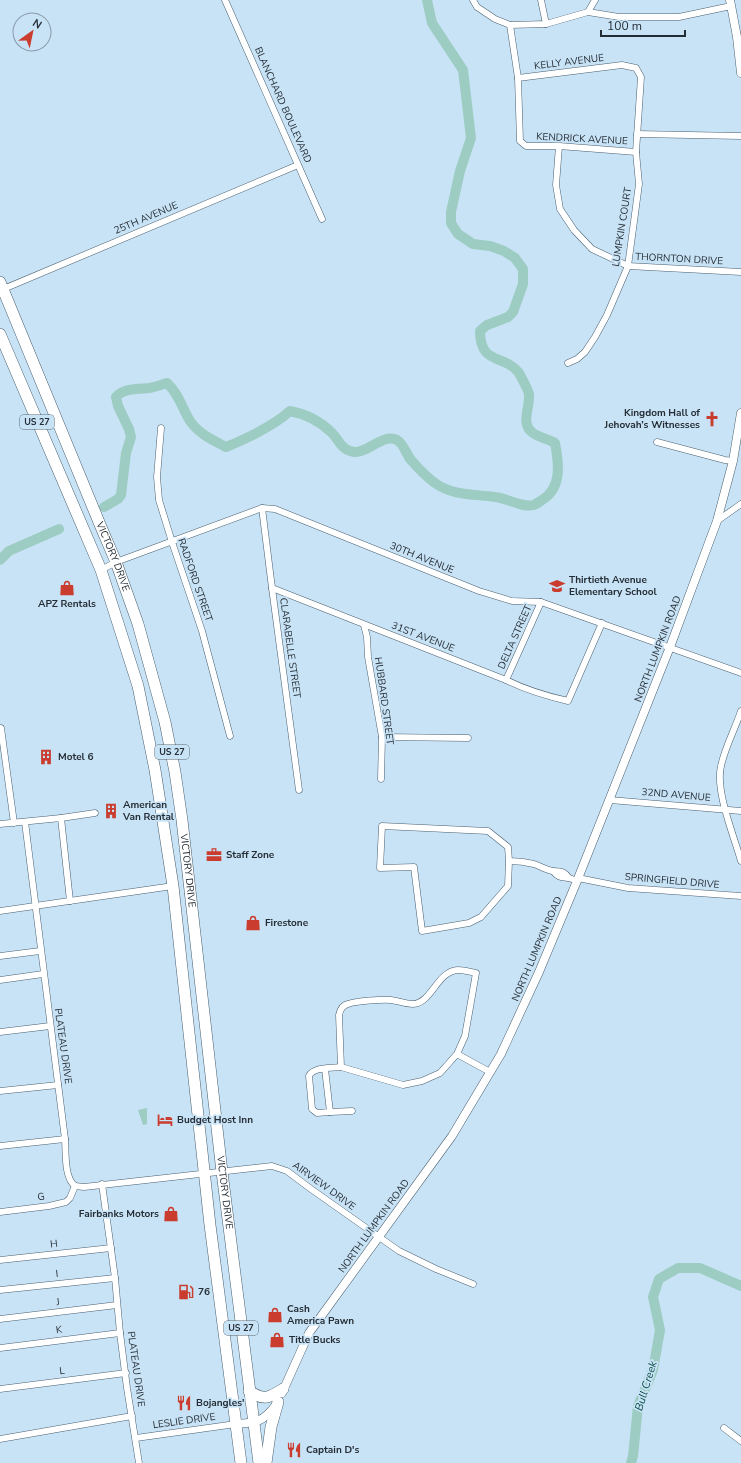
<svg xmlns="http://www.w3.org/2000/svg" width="741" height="1463" viewBox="0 0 741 1463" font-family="'Nunito Sans',sans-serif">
  <rect width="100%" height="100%" fill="#c9e3f6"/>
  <path fill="#9dccc3" d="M147,1108v16l-4,1 -5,-15z"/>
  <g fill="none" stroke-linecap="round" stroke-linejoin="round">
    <g stroke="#9dccc3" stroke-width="10">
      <path d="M104,507l14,-8 3,-4 5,-42 5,-16 -2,-8 -11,-23 -2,-9c8,-9 21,-8 33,-9 6,-1 12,-3 18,-5 12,11 15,25 23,38 9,13 23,19 36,26 22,-9 46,-20 64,-36 16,3 31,11 42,22 8,8 9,17 22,19 14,1 29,-19 43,-12 7,4 9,14 14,20 7,8 14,16 24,23 18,13 39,11 60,14 12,1 27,11 39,8 2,-1 5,-3 8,-5 20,-12 17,-36 13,-57 -5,-3 -19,-7 -22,-10 -13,-9 -3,-25 -4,-38 0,-4 -8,-18 -10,-22 -14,-19 -39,-7 -39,-42l7,-6 21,-8 5,-5 10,-28v-15l-8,-11 -11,-7 -14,-5 -17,-2 -15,-10 -7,-11v-11l9,-41 11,-33 -8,-68 -31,-47 -5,-23"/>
      <path d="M0,560l9,-9 50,-22"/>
      <path d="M631,1463l2,-7 5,-50 15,-36 7,-40 -7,-33 6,-18 19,-11h22l41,18"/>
    </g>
    <defs>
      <g id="minor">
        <path d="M225,0l97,219"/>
        <path d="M473,0l4,7 18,12 15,6 36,-1 42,-12 31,5h60l52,-11"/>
        <path d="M541,0l5,24"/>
        <path d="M588,12l7,-12"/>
        <path d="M510,25l8,53 2,63 6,5h33l77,6"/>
        <path d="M518,78l104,-13 14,3 5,9 -5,75 3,32 -11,82 -21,49 -12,22 -10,15 -8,7 -9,4"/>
        <path d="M637,134l104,2"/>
        <path d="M559,146l-3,39 4,24 14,21 18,19 36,17 113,6"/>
        <path d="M1,290l297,-125"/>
        <path d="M161,428l-4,49 2,23 13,42 30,89 28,105"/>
        <path d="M657,442l68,18 8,1"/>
        <path d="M262,508l10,80 27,202"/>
        <path d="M717,521l24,-17"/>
        <path d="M101,570l15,-8 146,-54 13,1 204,82 33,10 29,1 200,71"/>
        <path d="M272,588l234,92c20,10 40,16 62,21l34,-78"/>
        <path d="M364,625l3,12 1,20 14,80 -1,42"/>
        <path d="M506,680l35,-78"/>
        <path d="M741,711c-6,18 -16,36 -20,55 -6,25 13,70 20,95"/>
        <path d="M0,728h1l13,95"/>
        <path d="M382,737l86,1"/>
        <path d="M610,800l131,11"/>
        <path d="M61,818l34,-5"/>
        <path d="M25,822l40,317c1,13 -1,39 10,47"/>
        <path d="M0,824l61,-6 9,83"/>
        <path d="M509,861l-1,25 -27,31 -12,6 -47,8 -8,-64 -34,1 2,-42 106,5 20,16 1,14c8,0 17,1 25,3 6,2 12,6 19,7 8,1 10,-1 16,7"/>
        <path d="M553,871c7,9 10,5 19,8"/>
        <path d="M578,878l50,10 113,8"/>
        <path d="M0,911l173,-25"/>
        <path d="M0,956l40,-5"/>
        <path d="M0,980l43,-6"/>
        <path d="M0,1032l50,-6"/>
        <path d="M457,1054l-17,19 -18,8 -19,4 -62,-18 -2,-52c1,-5 4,-10 9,-11 7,-3 36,-5 43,-4 8,1 14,4 22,4 19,-1 24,-33 45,-34 6,0 13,2 18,3l-11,63 -8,18 33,18"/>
        <path d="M325,1069l5,43 -13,1 -5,-4 -3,-33c4,-9 22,-8 32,-9"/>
        <path d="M0,1091l58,-6"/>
        <path d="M330,1112l22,-1"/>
        <path d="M0,1146l65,-7"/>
        <path d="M102,1184l13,94 5,55 7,55 12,75"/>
        <path d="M75,1186l9,1 188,-21 15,5 24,18 88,62 37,18 37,15"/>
        <path d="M0,1212l49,-6 17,-4 4,-4 5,-12"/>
        <path d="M0,1260l111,-12"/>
        <path d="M0,1290l115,-12"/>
        <path d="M0,1319l117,-14"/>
        <path d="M0,1348l120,-15"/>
        <path d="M0,1389l126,-16"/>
        <path d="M724,1428l17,13"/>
        <path d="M136,1438l100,-14"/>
        <path d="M0,1439l132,-23"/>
      </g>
      <g id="tertiary">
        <path d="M730,0l7,37 4,36"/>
        <path d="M282,1393l27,-60 143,-197 49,-82 38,-82 38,-91 93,-234 47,-126 16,-60 8,-48"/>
        <path d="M236,1424c20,-1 27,-2 40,-19"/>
      </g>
      <g id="trunk">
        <path id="s1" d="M0,282l101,245 15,35 22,62 27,98 10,50 7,48 40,352 37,291"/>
        <path d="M0,334l101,236 37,116 17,84 18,116 37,339 31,238"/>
        <path d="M249,1391c15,10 20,7 34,-2"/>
        <path d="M266,1463l5,-36 7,-25"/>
      </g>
    </defs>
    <use href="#minor" stroke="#495f6f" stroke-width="7"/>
    <use href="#tertiary" stroke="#495f6f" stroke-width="9"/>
    <use href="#trunk" stroke="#495f6f" stroke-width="12"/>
    <use href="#minor" stroke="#fff" stroke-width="6"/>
    <use href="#tertiary" stroke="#fff" stroke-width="8"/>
    <use href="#trunk" stroke="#fff" stroke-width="11"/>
  </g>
  <defs>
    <symbol id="church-bare" viewBox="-9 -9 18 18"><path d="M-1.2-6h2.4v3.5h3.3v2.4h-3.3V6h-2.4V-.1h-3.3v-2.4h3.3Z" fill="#c93c2e" stroke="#c9e3f6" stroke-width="2.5" paint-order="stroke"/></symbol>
    <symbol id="school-bare" viewBox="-9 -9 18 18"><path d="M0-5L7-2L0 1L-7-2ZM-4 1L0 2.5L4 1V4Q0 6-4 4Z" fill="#c93c2e" stroke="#c9e3f6" stroke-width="2.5" paint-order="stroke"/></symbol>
    <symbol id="shop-bare" viewBox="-9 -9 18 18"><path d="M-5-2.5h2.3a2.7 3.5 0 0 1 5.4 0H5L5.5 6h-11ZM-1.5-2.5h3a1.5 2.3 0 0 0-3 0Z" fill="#c93c2e" stroke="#c9e3f6" stroke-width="2.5" paint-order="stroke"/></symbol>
    <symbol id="building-bare" viewBox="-9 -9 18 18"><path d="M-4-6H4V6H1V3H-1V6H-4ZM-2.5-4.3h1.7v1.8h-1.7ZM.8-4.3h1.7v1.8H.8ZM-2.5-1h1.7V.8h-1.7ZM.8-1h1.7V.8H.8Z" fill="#c93c2e" stroke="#c9e3f6" stroke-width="2.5" paint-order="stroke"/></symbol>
    <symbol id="office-bare" viewBox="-9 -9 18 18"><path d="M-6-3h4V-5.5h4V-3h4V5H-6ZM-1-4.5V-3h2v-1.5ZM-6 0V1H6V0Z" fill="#c93c2e" stroke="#c9e3f6" stroke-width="2.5" paint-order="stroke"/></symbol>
    <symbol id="hotel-bare" viewBox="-9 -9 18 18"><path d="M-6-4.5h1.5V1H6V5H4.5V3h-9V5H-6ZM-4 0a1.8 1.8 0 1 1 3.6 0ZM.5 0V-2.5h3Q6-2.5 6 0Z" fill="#c93c2e" stroke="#c9e3f6" stroke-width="2.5" paint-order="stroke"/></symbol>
    <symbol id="fuel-bare" viewBox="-9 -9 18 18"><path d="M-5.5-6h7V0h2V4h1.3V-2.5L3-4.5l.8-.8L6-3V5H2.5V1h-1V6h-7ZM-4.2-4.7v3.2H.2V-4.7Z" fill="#c93c2e" stroke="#c9e3f6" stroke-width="2.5" paint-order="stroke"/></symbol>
    <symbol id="restaurant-bare" viewBox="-9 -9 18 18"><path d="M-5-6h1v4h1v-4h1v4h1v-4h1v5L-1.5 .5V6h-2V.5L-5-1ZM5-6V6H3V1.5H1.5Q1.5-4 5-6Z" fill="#c93c2e" stroke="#c9e3f6" stroke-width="2.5" paint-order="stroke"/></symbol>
  </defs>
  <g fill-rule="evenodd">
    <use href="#church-bare" x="701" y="408" width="22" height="22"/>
    <use href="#school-bare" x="546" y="575" width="22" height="22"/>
    <use href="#shop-bare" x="56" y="577" width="22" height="22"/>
    <use href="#building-bare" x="35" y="746" width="22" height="22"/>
    <use href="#building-bare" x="100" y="800" width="22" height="22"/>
    <use href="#office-bare" x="203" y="844" width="22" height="22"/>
    <use href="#shop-bare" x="242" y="912" width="22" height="22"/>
    <use href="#hotel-bare" x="154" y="1109" width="22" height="22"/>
    <use href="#shop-bare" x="160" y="1203" width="22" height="22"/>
    <use href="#fuel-bare" x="175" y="1281" width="22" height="22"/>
    <use href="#shop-bare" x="264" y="1304" width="22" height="22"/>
    <use href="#shop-bare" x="266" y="1329" width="22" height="22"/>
    <use href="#restaurant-bare" x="173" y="1392" width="22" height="22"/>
    <use href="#restaurant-bare" x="283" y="1439" width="22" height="22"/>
  </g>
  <g text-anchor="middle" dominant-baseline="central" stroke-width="3.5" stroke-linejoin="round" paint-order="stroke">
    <g fill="#c9e3f6" stroke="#56646f" stroke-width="1">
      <rect x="20" y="415" width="34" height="14" rx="3"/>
      <rect x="155" y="745" width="34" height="14" rx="3"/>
      <rect x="224" y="1321" width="34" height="14" rx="3"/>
    </g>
    <g font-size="9" font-weight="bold" fill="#242d35">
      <text x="37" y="422">US 27</text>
      <text x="172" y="752">US 27</text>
      <text x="241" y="1328">US 27</text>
    </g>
    <g font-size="10" fill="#242d35" stroke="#c9e3f6">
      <text transform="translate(569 62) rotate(-7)">KELLY AVENUE</text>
      <text transform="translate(283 105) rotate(66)">BLANCHARD BOULEVARD</text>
      <text transform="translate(582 139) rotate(3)">KENDRICK AVENUE</text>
      <text transform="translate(146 218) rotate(-23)">25TH AVENUE</text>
      <text transform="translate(622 227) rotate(-81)">LUMPKIN COURT</text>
      <text transform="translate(679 259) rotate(3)">THORNTON DRIVE</text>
      <text stroke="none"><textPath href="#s1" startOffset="297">VICTORY DRIVE</textPath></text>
      <text transform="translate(422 558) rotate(22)">30TH AVENUE</text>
      <text transform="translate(195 580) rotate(71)">RADFORD STREET</text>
      <text transform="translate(423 637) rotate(21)">31ST AVENUE</text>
      <text transform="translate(515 637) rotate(-66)">DELTA STREET</text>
      <text transform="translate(290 648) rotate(82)">CLARABELLE STREET</text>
      <text transform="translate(658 649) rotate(-69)">NORTH LUMPKIN ROAD</text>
      <text transform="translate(384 701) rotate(82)">HUBBARD STREET</text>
      <text transform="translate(676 795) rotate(5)">32ND AVENUE</text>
      <text stroke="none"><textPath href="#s1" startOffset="621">VICTORY DRIVE</textPath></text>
      <text transform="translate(672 881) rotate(5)">SPRINGFIELD DRIVE</text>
      <text transform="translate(537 949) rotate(-67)">NORTH LUMPKIN ROAD</text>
      <text transform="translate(63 1046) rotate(82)">PLATEAU DRIVE</text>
      <text transform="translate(324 1186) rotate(36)">AIRVIEW DRIVE</text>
      <text stroke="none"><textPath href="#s1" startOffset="945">VICTORY DRIVE</textPath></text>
      <text transform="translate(41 1197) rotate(-9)">G</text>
      <text transform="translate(374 1226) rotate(-54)">NORTH LUMPKIN ROAD</text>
      <text transform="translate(54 1244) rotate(-7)">H</text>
      <text transform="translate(57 1274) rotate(-6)">I</text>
      <text transform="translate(58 1302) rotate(-7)">J</text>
      <text transform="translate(59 1330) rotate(-7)">K</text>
      <text transform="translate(136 1369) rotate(82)">PLATEAU DRIVE</text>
      <text transform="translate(62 1371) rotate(-7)">L</text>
      <text transform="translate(184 1421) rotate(-8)">LESLIE DRIVE</text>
    </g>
    <g font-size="10" font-weight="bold" fill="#242d35" stroke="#c9e3f6" text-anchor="start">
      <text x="700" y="413" text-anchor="end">Kingdom Hall of<tspan x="700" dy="12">Jehovah’s Witnesses</tspan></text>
      <text x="569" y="580">Thirtieth Avenue<tspan x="569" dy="12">Elementary School</tspan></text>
      <text x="67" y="604" text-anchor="middle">APZ Rentals</text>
      <text x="58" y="757">Motel 6</text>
      <text x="123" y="805">American<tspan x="123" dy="12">Van Rental</tspan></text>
      <text x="226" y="855">Staff Zone</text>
      <text x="265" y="923">Firestone</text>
      <text x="177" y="1120">Budget Host Inn</text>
      <text x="159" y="1214" text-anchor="end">Fairbanks Motors</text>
      <text x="198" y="1292">76</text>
      <text x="287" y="1309">Cash<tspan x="287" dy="12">America Pawn</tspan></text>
      <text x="289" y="1340">Title Bucks</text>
      <text x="196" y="1403">Bojangles'</text>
      <text x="306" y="1450">Captain D's</text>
    </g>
    <g font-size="11" font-style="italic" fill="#084c44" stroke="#c9e3f6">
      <text transform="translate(646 1386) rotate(-73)">Bull Creek</text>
    </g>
  </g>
  <g transform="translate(32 32) rotate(33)"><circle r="19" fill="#c9e3f6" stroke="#879aa9"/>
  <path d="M0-3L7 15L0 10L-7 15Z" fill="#c93c2e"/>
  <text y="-6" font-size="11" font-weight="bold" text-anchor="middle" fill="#242d35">N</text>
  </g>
  <path d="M601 30v6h84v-6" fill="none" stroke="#242d35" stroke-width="2"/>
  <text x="607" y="30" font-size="12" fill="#242d35" stroke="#c9e3f6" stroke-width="3" paint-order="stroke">100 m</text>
</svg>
